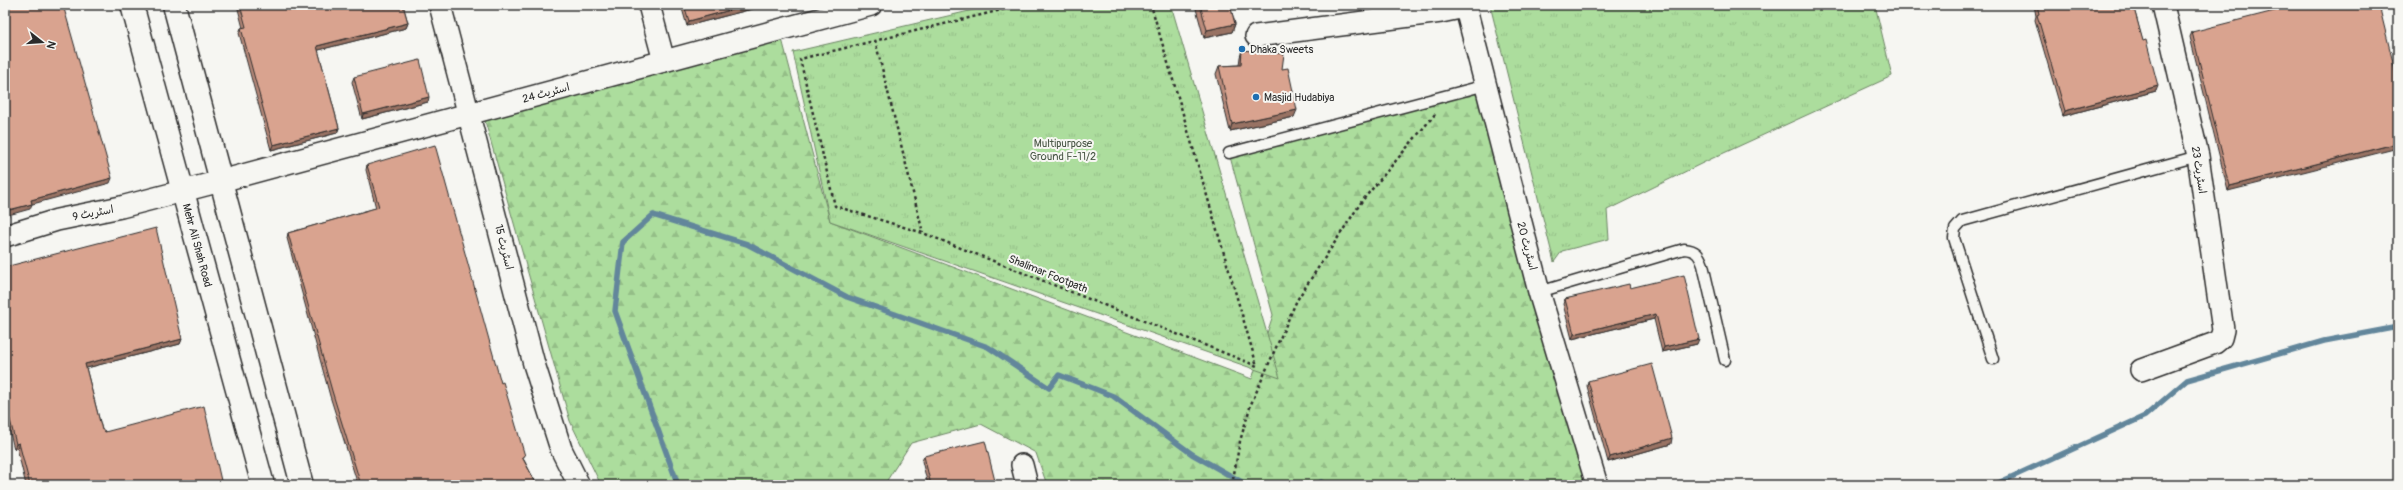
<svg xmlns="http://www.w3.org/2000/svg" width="2403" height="490" viewBox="0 0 2403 490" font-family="Pangolin,'Playpen Sans Arabic',sans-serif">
  <defs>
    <pattern id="forest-firs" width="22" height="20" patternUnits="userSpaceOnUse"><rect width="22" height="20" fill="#acdd9d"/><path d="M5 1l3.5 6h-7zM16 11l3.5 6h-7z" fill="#94be87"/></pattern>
    <pattern id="park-tufts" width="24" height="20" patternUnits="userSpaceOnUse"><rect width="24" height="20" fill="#acdd9d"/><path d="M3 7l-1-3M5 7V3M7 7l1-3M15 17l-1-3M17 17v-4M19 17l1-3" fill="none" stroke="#94be87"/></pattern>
  </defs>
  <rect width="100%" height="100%" fill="#f6f6f2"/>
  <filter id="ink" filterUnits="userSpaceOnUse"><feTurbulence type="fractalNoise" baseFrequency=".025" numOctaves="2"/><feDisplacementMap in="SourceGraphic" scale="8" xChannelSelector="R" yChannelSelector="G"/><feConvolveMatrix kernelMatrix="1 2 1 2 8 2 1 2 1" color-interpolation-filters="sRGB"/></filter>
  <g filter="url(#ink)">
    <path fill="url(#forest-firs)" stroke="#6c8464" d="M782,39l48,182 422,158 21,-64 -44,-162 257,-68 108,400h-547l-11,-32 -55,-29 -70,19 -27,42h-283l-31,-64 -85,-300z"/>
    <g fill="url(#park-tufts)" stroke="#6c8464">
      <path d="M995,5h176l109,373 -450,-157 -37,-169z"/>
      <path d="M1490,5h385l17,71 -179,82 -106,52 2,29 -47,12 -8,11z"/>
    </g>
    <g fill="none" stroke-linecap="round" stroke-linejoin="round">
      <g stroke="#62869b" stroke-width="5.5">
        <path d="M678,485l-63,-174 8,-69 30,-27 94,29 100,53 141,50 61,41 10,-13 54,21 79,58 55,31"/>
        <path d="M1317,485l4,-3 7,3"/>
        <path d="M1994,485l151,-69 42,-36 137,-39 74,-14"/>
      </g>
      <defs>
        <g id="lane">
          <path d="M1229,153l257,-68"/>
          <path d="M1539,292l145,-43c12,1 15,5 19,16l22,95"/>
          <path d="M1993,359l-39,-121 1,-9 7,-8 236,-65"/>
        </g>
        <g id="street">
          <path d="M440,5l94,359 27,85 18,36"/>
          <path d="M649,5l15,56"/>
          <path d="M1465,5l74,287 58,193"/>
          <path d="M1256,36l185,-24 24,-5"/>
          <path d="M5,236l52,-16 64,-13 100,-26 650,-176"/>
          <path d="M2141,370l74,-27 6,-5 2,-8 -25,-174 -35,-151"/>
          <path d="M1022,465l5,20"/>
        </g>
        <g id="secondary">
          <path id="s1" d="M132,5l131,480"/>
          <path d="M174,5l128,480"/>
        </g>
      </defs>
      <use href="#lane" stroke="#2b2b2b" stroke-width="13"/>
      <use href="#street" stroke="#2b2b2b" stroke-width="24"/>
      <use href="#secondary" stroke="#2b2b2b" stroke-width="25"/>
      <g stroke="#2b2b2b" stroke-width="2.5" stroke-dasharray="3 3" stroke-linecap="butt">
        <path d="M1022,5l-222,54 35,147 88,27 334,133 -106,-361"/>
        <path d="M875,40l48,193"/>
        <path d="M1232,485l8,-44 11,-37 46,-104 65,-99 74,-88"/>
      </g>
      <use href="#lane" stroke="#f6f6f2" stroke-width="10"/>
      <use href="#street" stroke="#f6f6f2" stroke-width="21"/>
      <use href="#secondary" stroke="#f6f6f2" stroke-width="22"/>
    </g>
    <g fill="#bb8c7b" stroke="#2b2b2b">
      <path d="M237,5h166l5,18 -2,5 -88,22 21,78 -2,5 -66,17 -32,-117 2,-5h2z"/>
      <path d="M681,5h86l-80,21z"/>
      <path d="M1195,5h35l5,19 -3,8 -28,6z"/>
      <path d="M2034,5h99l23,86 -93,25 -28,-96 1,-4z"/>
      <path d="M2192,32l206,51 -170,108 -38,-154z"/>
      <path d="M1242,50l40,19 12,48 -64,14 -14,-57 3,-8 20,-1 1,-8z"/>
      <path d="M354,77l74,25 -66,17 -10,-37z"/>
      <path d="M367,165l134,218 23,77 13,25h-179l-28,-89 -43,-158 1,-5 88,-25 -10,-38z"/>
      <path d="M5,267l177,72 -2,5 -94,24 16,62 120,55h-196l-9,-37 -3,1 -9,-37z"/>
      <path d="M1630,288l67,56 -35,8 -8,-33 -82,20 -9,-35 2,-5z"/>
      <path d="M1588,381l83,63 -63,18 -21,-76z"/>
      <path d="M924,456l72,29h-68l-6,-24z"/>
    </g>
    <g fill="#987264" stroke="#2b2b2b">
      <path d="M749,5h18l-80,21 2,-5z"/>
      <path d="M408,23l-2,5 -91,23 2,-5z"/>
      <path d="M1235,24l-3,8 -28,6 3,-8z"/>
      <path d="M2158,86l-2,5 -93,25 2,-5z"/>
      <path d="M429,97l-1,5 -66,17 1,-5z"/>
      <path d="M1297,110l-3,7 -64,14 2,-7z"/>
      <path d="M339,128l-2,5 -66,17 2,-5z"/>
      <path d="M2398,143v5l-170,43 2,-5z"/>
      <path d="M112,178l-2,5 -81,22 2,-5z"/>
      <path d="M32,204l-2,5 -25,7v-5z"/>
      <path d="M1656,314l-2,5 -82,20 2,-5z"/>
      <path d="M182,339l-2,5 -97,25 2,-5z"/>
      <path d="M1699,339l-2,5 -35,8 2,-5z"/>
      <path d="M1672,438l-1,6 -63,18 2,-5z"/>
      <path d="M19,443l-2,5 -3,1 2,-5z"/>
    </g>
    <g fill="#d9a38f" stroke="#2b2b2b">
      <path d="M5,5h58l49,173 -81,22 1,4 -27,7z"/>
      <path d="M240,5h163l5,18 -91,23 22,82 -66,17 -32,-117 5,-1z"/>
      <path d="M684,5h65l-60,16z"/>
      <path d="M1200,5h30l5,19 -28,6z"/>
      <path d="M2037,5h96l10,36 3,-1 12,46 -93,25 -28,-96 2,-1z"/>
      <path d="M2298,5h81l19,78v60l-168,43 -38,-154z"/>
      <path d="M1242,50l42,4 -2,15 6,-1 9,42 -65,14 -13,-58 22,-1z"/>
      <path d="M420,60l9,37 -66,17 -9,-37z"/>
      <path d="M435,145l66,238 2,-1 22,74 -3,1 15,28h-176l-29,-94 -44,-158 91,-26 -12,-42z"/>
      <path d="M156,228l26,111 -97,25 17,66h2l1,2 99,-26 18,79h-192l-11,-42 -3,1 -11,-44v-133z"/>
      <path d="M1684,275l15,64 -35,8 -8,-33 -82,20 -9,-35 64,-15 1,4z"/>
      <path d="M1652,364l20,74 -62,19 -22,-76z"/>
      <path d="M985,441l11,44h-65l-7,-29z"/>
    </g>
  </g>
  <g fill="#1f6fb2" stroke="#f6f6f2" stroke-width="1.5">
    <circle cx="1242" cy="49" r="4"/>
    <circle cx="1256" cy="97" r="4"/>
  </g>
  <g text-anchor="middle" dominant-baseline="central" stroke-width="4" stroke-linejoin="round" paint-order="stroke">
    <g font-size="11" fill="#2b2b2b" stroke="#f6f6f2" text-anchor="start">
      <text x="1250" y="49">Dhaka Sweets</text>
      <text x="1264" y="97">Masjid Hudabiya</text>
    </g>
    <g font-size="11" fill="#2b2b2b" stroke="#f6f6f2">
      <text transform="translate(546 93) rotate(-15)">اسٹریٹ 24</text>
      <text transform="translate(2199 170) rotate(81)">اسٹریٹ 23</text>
      <text transform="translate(93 213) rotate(-11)">اسٹریٹ 9</text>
      <text stroke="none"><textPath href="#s1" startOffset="249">Mehr Ali Shah Road</textPath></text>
      <text transform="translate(1527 246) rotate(75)">اسٹریٹ 20</text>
      <text transform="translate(504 247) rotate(76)">اسٹریٹ 15</text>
      <text transform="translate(1048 274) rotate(22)">Shalimar Footpath</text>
    </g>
    <g font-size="11" fill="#4b5848" stroke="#f6f6f2">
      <text x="1063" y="143">Multipurpose<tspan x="1063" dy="13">Ground F-11/2</tspan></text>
    </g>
  </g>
  <rect width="2403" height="490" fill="none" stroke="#f6f6f2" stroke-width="20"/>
  <rect x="10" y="10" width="2383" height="470" fill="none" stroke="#2b2b2b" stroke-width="1.5" filter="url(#ink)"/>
  <g transform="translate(42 42) rotate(107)" stroke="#f6f6f2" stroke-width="3" paint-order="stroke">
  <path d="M0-3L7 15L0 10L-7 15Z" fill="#2b2b2b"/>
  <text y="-6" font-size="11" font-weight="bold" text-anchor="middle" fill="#2b2b2b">N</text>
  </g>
</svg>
